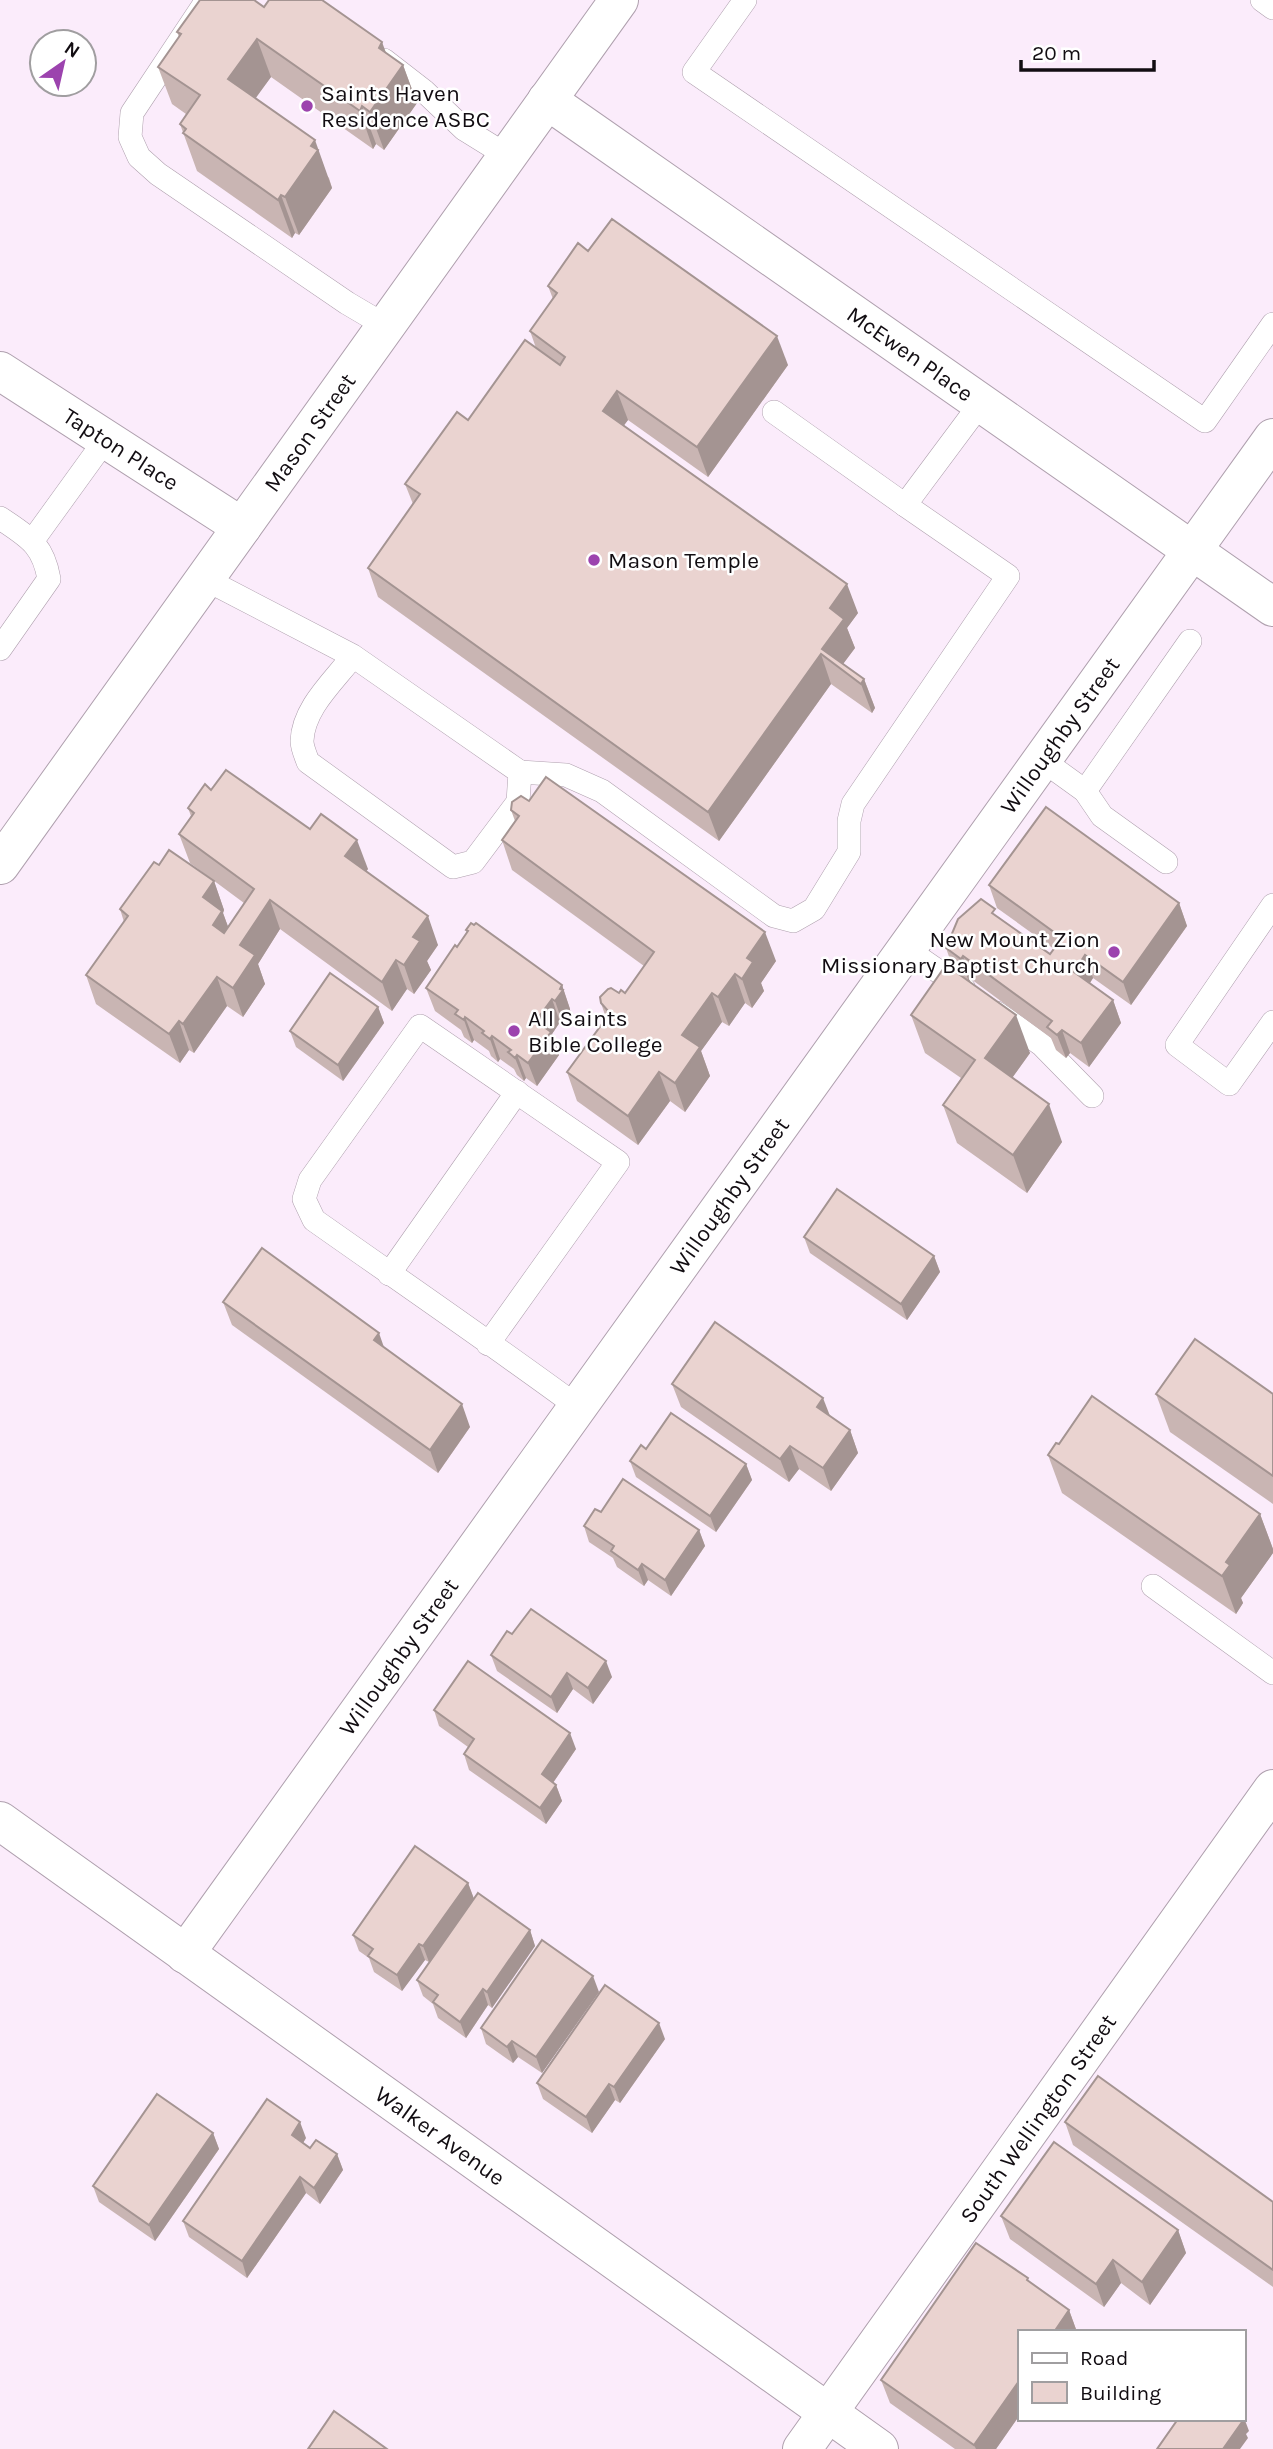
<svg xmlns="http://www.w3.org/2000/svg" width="1273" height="2449" viewBox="0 0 1273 2449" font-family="Karla,sans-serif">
  <rect width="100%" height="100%" fill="#fbecfb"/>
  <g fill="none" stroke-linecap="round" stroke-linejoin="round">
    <defs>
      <g id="service">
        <path d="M207,0l-75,113 -2,24 9,20 19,17 189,129 39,23"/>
        <path d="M745,0l-51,72 511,349 68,-97"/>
        <path d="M1262,0l11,8"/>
        <path d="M384,60l40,31 40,38 42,26"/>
        <path d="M774,412l131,93"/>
        <path d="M0,518c28,19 43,26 49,61l-49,70"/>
        <path d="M33,540l73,-101"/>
        <path d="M205,579l148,77 167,116 -2,30 -45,60 -20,5 -145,-105c-2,-6 -6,-14 -6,-21 1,-33 32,-60 51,-85"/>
        <path d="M1042,760l43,31 17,25 64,46"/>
        <path d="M520,772l46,3 36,16 172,125 19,5 21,-12 35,-57v-31l4,-17 155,-228 -103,-71 76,-102"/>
        <path d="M1085,791l105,-150"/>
        <path d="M1273,905l-96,140 52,39 44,-62"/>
        <path d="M906,949l58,40"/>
        <path d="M997,1013l45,32 50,51"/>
        <path d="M389,1274l128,-182"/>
        <path d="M488,1344l130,-182 -198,-136 -110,154 -6,19 10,21c88,62 177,123 264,187"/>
        <path d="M1153,1586l120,87"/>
      </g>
      <g id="minor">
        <path id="s1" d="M547,100l726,507"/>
        <path id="s2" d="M0,371l242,156"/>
        <path id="s3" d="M0,865l619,-865"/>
        <path id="s4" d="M185,1954l1088,-1516"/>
      </g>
      <g id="tertiary">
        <path id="s5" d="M0,1821l879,628"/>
        <path id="s6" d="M802,2449l471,-660"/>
      </g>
    </defs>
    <use href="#service" stroke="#afa0ae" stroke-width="24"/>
    <use href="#minor" stroke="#afa0ae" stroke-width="40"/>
    <use href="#tertiary" stroke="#afa0ae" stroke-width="40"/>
    <use href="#service" stroke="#fff" stroke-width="23"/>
    <use href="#minor" stroke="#fff" stroke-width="38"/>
    <use href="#tertiary" stroke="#fff" stroke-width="38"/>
  </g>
  <g fill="#c9b5b3">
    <path d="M264,7l122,46 17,12 14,38 -33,47 -8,-6 -3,5 -102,-72 -16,21 74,80 3,10 -33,47 -4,-2 -3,5 -95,-67 -17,-47 6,-10 -14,-10 -14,-37 21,-30 -2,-5z"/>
    <path d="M588,251l200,114 -80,112 -80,-57 -4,5 234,188 -11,15 8,20 -12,16 21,15 11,29 -3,5 -41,-29 -112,157 -341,-244 -10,-29 45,-64 -8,-20 63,-64 68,-72 -6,-17 23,-32 -5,-13z"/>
    <path d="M211,790l99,39 58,40 -2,2 72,74 -11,16 4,9 -17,24 -7,-5 -15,22 -112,-82 -22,35 7,20 -22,33 -16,-11 -33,47 -5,-3 -9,13 -84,-59 -10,-29 38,-53 -4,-13 39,-44 55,16 10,29 -1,3 5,14 16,-24 -54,-40 -11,-29 12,-18 -3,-8z"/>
    <path d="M511,810l265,151 -15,22 3,8 -12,17 -7,-5 -16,23 -7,-4 -21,29 9,25 -25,36 -15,-11 -32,44 -61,-44 -10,-29 39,-54 -5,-15 18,-10h6l19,-27 -132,-96 -10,-30 13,-19z"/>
    <path d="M989,885l190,18 8,23 -56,79 -38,-27 -3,5 23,17 8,23 -32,44 -19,-14 -4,5 -10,-8 -5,-12 -80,-59 -2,3 61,71 -18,25 50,64 -35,51 -70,-50 -14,-38 18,-27 -36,-25 -14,-38 43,-44 -8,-23 51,-32 53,38 4,-5 -57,-41z"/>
    <path d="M466,930l96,55 8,24v1l1,3 -8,11 -3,-2 -8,12 7,21 -22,31 -11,-8 -2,3 -7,-6 -3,-6 -14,-10 -2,3 -7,-6 -2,-5 -15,-11 -2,3 -8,-6 -3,-7 -26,-19 -9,-23 41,-55z"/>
    <path d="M378,1007l6,16 -41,58 -47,-34 -6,-16z"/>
    <path d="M804,1237l130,19 6,16 -33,48 -97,-67z"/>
    <path d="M223,1302l161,46 86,79 -32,46 -206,-148z"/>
    <path d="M672,1384l158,32 20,14 8,23 -27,38 -32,-22 -10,13 -108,-75z"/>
    <path d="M1156,1394h117v110l-103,-72z"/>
    <path d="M1059,1444l201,70 13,35v4l-32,45 2,5 -7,11 -174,-121 -14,-38z"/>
    <path d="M630,1461l116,3 6,16 -36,52 -80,-55z"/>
    <path d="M601,1512l98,18 6,16 -34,50 -23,-16 -4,6 -27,-19 -4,-9 -24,-16 -5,-16z"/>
    <path d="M512,1634l100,43 -19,27 -20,-15 -16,24 -60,-42 -6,-16z"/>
    <path d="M434,1710l142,39 -23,34 3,2 6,16 -16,23 -77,-54 -5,-16 4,-7 -29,-21z"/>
    <path d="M468,1883l6,16 -45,63 -4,-2 -23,31 -28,-19 -5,-14 -10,-7 -6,-16z"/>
    <path d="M530,1930l5,16 -43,62 -4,-3 -22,33 -28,-20 -5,-14 -10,-8 -6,-16z"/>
    <path d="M599,1992l-57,81 -24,-16 -5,6 -27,-19 -5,-16z"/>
    <path d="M665,2039l-45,64 -5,-3 -23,33 -49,-34 -6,-16z"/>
    <path d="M1065,2122l208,80v85l-200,-142z"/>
    <path d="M213,2133l6,16 -64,92 -56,-39 -6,-16z"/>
    <path d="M306,2138l-3,5 7,5 27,6 6,16 -23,34 -14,-11 -59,85 -58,-41 -6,-16z"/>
    <path d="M1001,2216l177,14 8,23 -36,52 -29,-22 -17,24 -94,-68z"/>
    <path d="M1029,2282l40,28 8,22h-58v84l-23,33h-41l-65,-46 -9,-23z"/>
  </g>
  <g fill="#a49492">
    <path d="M257,39l14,38 -29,40 -14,-38z"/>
    <path d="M382,42l13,35 8,-12 14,38 -33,47 -14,-38 9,-64z"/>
    <path d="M362,106l14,38 -3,5 -13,-38z"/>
    <path d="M315,140l17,48 -33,47 -14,-38 26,-51z"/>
    <path d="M281,195l14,38 -3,5 -14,-38z"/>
    <path d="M777,336l11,29 -80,112 -11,-30z"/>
    <path d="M617,391l11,29 -15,20 -10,-29z"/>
    <path d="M847,584l11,29 -11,15 8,20 -15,20 -18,-19 8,-41z"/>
    <path d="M821,654l10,30 -112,157 -11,-29z"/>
    <path d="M864,679l11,29 -3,5 -11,-29z"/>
    <path d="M357,840l11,29 -12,16 -11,-29z"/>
    <path d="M214,881l10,29 -1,3 10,27 -10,14 -20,-57z"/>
    <path d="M270,900l10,29 -22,35 7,20 -22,33 -10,-29 7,-43z"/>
    <path d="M1179,903l8,23 -56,79 -8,-23z"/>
    <path d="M428,916l10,29 -11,16 4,9 -17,24 -10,-29 9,-28z"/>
    <path d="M765,932l11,29 -15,22 3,8 -12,17 -10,-29 5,-21z"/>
    <path d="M1085,955l8,23 -11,17 -8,-23z"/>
    <path d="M963,956l8,23 -2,3 -8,-23z"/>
    <path d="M396,960l11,29 -15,22 -10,-29z"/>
    <path d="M735,974l10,29 -16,23 -11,-29z"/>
    <path d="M217,977l10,29 -33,47 -11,-29z"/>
    <path d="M562,985l8,24v1l1,3 -8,11 -8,-23z"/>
    <path d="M712,993l10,29 -21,29 9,25 -25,36 -10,-29 7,-48z"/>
    <path d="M552,999l8,23 -8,12 7,21 -22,31 -9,-23 10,-45z"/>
    <path d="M1113,1000l8,23 -32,44 -8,-24z"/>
    <path d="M378,1007l6,16 -41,58 -5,-16z"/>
    <path d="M1016,1015l14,38 -31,43 -14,-38z"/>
    <path d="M465,1017l9,23 -2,3 -8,-23z"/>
    <path d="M179,1021l10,29 -9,13 -11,-29z"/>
    <path d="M1062,1030l8,23 -4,5 -9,-23z"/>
    <path d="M492,1036l8,23 -2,3 -8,-23z"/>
    <path d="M517,1055l9,23 -2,3 -9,-23z"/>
    <path d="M659,1072l11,29 -32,44 -10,-29z"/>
    <path d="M1049,1104l13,38 -35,51 -14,-38z"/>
    <path d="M934,1256l6,16 -33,48 -6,-16z"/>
    <path d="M379,1333l8,23 -13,-16z"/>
    <path d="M823,1398l9,23 -15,-14z"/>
    <path d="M462,1404l8,23 -32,46 -8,-23z"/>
    <path d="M850,1430l8,23 -27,38 -8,-23z"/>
    <path d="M790,1446l9,23 -10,13 -9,-23z"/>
    <path d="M746,1464l6,16 -36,52 -6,-16z"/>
    <path d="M1260,1514l13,35v4l-32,45 2,5 -7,11 -14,-38 4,-14z"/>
    <path d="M699,1530l6,16 -34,50 -6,-16z"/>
    <path d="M642,1564l6,16 -4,6 -6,-16z"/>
    <path d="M606,1661l6,16 -19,27 -5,-16z"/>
    <path d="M567,1673l6,16 -16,24 -6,-16z"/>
    <path d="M570,1733l6,16 -28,41 -6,-16z"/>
    <path d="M556,1785l6,16 -16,23 -6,-16z"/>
    <path d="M468,1883l6,16 -45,63 -6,-16z"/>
    <path d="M530,1930l5,16 -43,62 -5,-16z"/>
    <path d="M419,1944l6,16 -23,31 -5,-16z"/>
    <path d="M593,1976l6,16 -57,81 -6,-16z"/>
    <path d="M483,1989l5,16 -22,33 -6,-16z"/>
    <path d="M659,2023l6,16 -45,64 -6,-16z"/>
    <path d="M512,2041l6,16 -5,6 -6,-16z"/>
    <path d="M609,2084l6,16 -23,33 -6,-16z"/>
    <path d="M300,2122l6,16 -8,13 -6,-16z"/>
    <path d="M213,2133l6,16 -64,92 -6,-16z"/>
    <path d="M337,2154l6,16 -23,34 -6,-16z"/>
    <path d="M300,2177l6,16 -59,85 -5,-17z"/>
    <path d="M1178,2230l8,23 -36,52 -8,-23z"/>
    <path d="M1113,2260l8,23 -17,24 -8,-23z"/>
    <path d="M1069,2310l8,22h-23z"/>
    <path d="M1019,2381v35l-23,33h-20l-2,-4z"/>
    <path d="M1243,2415l6,16 -3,3 2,4 -8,11h-17l16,-30h4z"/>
  </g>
  <g fill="#ead3d0" stroke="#a49492" stroke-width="2">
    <path d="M200,0h54l10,7 5,-7h53l60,42 -3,6 24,17 -33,47 -8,-6 -2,5 -103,-72 -29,40 87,61 -4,6 7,4 -33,47 -4,-2 -3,5 -95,-67 3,-4 -6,-5 20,-29 -42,-28 23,-33 -4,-2z"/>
    <path d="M612,219l165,117 -80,111 -80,-56 -14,20 244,173 -17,24 14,11 -22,30 42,30 -3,5 -40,-30 -113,158 -340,-244 52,-74 -15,-10 52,-72 11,8 57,-80 35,25 5,-8 -35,-26 27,-38 -9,-7 30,-43 10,8z"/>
    <path d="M226,770l84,59 11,-15 36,26 -12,16 83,60 -15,21 7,4 -16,24 -8,-5 -14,22 -112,-82 -30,45 15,10 -22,33 -16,-11 -34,47 -4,-3 -10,13 -83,-59 42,-59 -8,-7 34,-47 5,3 10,-15 45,31 -11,16 19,14 -9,14 11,8 30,-44 -75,-55 15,-21 -6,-5 17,-24 6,6z"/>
    <path d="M546,777l219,155 -18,26 6,4 -11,17 -7,-5 -17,23 -6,-4 -30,42 18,12 -25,36 -16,-11 -31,44 -61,-44 43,-59 -9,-10 -1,-6 8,-8 3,-1 8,5 2,-3 4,3 29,-41 -152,-112 17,-24 -8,-6 1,-8 9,-6 8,5z"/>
    <path d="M1046,807l133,96 -56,79 -38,-27 -11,17 39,28 -32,43 -19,-13 -5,5 -10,-8 5,-6 -89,-65 -2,3 -15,-11 12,-29 23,-20 14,10 -3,4 58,41 12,-16 -73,-53z"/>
    <path d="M471,923l3,2 2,-2 86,62 -2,4 3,1 -8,11 -3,-2 -14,19 4,3 -2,3 11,8 -23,31 -11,-8 -2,3 -7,-6 3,-2 -19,-14 -2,3 -8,-6 2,-2 -19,-14 -1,3 -9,-6 3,-4 -32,-22 29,-43 2,2 11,-16 -2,-1z"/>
    <path d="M946,965l70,50 -31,43 64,46 -36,51 -70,-50 32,-45 -64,-45z"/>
    <path d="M330,973l48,34 -40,58 -48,-34z"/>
    <path d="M837,1189l97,67 -33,48 -97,-67z"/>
    <path d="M262,1248l117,85 -5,7 88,64 -32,46 -207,-148z"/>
    <path d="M715,1322l108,76 -6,9 33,23 -27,38 -33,-22 -10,13 -108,-75z"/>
    <path d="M1195,1339l78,55v82l-117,-82z"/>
    <path d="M1092,1396l168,118 -34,48 4,3 -8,11 -174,-121 8,-12 3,1z"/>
    <path d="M671,1413l75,51 -36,52 -80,-55 11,-16 5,4z"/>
    <path d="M623,1479l76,51 -34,50 -23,-16 -4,6 -27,-19 3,-5 -30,-20 11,-17 6,3z"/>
    <path d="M531,1609l75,52 -18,27 -21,-15 -16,24 -60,-42 16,-24 5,3z"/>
    <path d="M468,1661l102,72 -28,41 14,11 -16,23 -76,-54 10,-15 -40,-29z"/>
    <path d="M415,1846l53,37 -45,63 -4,-2 -22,31 -29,-19 5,-7 -20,-14z"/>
    <path d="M478,1893l52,37 -43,62 -4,-3 -23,33 -27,-20 5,-7 -21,-15z"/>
    <path d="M542,1940l51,36 -57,81 -24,-16 -5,6 -26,-19z"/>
    <path d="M605,1985l54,38 -45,64 -5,-3 -23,33 -49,-34z"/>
    <path d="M1098,2076l175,126v68l-208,-148z"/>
    <path d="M157,2094l56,39 -64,92 -56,-39z"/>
    <path d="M267,2099l33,23 -8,13 18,13 6,-8 21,14 -23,34 -14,-11 -58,84 -59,-40z"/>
    <path d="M1054,2142l124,88 -36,52 -29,-22 -17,24 -95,-68z"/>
    <path d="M976,2243l52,35 -1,2 42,30 -15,22h-35v49l-45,64 -93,-65z"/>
    <path d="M334,2411l53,38h-79z"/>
    <path d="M1178,2419h61l3,3 -19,27h-66z"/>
  </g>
  <g fill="#9c43ae" stroke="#fff" stroke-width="2.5">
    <circle cx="307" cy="106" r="7"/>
    <circle cx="594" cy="560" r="7"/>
    <circle cx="1114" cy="952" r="7"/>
    <circle cx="514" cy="1031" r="7"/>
  </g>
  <g text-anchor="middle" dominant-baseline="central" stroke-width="5" stroke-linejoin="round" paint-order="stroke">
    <g font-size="23" fill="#120d12" stroke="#fff" text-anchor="start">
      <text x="321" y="93">Saints Haven<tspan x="321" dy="26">Residence ASBC</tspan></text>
      <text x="608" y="560">Mason Temple</text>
      <text x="1100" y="939" text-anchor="end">New Mount Zion<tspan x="1100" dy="26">Missionary Baptist Church</tspan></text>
      <text x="528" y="1018">All Saints<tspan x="528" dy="26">Bible College</tspan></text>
    </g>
    <g font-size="23" fill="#120d12" stroke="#fff">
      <text stroke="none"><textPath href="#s1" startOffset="443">McEwen Place</textPath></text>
      <text stroke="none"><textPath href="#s3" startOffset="532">Mason Street</textPath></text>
      <text stroke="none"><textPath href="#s2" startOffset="144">Tapton Place</textPath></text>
      <text stroke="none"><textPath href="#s4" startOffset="1500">Willoughby Street</textPath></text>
      <text stroke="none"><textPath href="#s4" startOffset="933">Willoughby Street</textPath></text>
      <text stroke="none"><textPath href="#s4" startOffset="366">Willoughby Street</textPath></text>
      <text stroke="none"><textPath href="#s6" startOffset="406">South Wellington Street</textPath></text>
      <text stroke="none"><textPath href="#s5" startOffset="541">Walker Avenue</textPath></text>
    </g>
  </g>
  <rect x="1018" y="2330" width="228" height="91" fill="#ffffff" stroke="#a09ea0" stroke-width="2"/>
  <rect x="1032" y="2353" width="35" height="10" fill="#ffffff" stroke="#a09ea0" stroke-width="2"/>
  <text x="1080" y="2365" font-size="21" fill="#120d12">Road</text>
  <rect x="1032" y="2382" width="35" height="21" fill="#ead3d0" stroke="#a09ea0" stroke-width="2"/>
  <text x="1080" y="2400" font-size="21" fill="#120d12">Building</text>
  <g transform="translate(63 63) rotate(34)"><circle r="33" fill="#ffffff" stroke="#a09ea0" stroke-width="2"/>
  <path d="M0-5L12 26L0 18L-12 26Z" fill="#9c43ae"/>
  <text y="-10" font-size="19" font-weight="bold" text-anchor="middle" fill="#120d12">N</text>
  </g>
  <path d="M1021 60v10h133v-10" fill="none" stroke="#120d12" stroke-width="3.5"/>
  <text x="1032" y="60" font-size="21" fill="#120d12" stroke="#ffffff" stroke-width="5" paint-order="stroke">20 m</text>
</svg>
